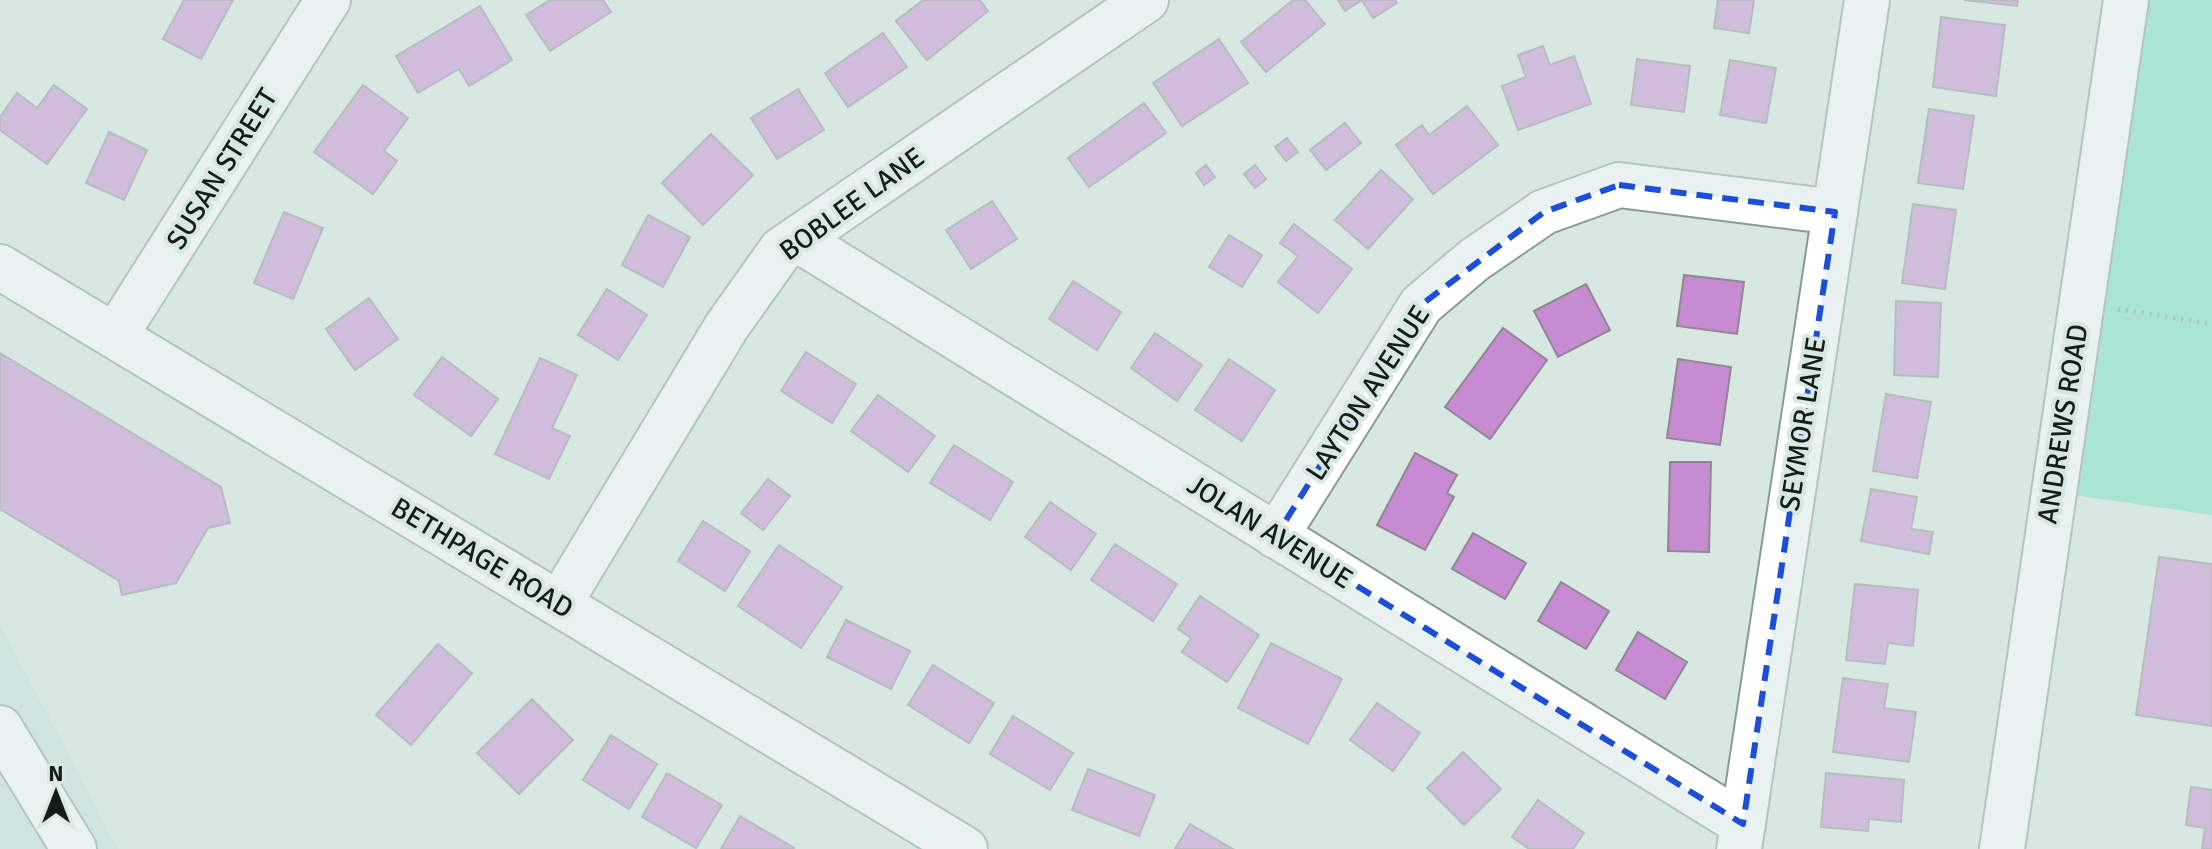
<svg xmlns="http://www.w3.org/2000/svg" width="2212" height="849" viewBox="0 0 2212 849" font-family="Signika,sans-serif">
  <rect width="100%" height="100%" fill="#d7e8e3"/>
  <path fill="#c6e0d8" d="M0,624l118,225h-118z"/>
  <path fill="#74e0c4" d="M2139,0h73v515l-159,-23z"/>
  <g fill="#c68bd1" stroke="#908792" stroke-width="2">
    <path d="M184,0h49l-32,59 -38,-20z"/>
    <path d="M550,0h53l8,12 -61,39 -24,-36z"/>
    <path d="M923,0h57l8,11 -61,49 -31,-39z"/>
    <path d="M1293,0h12l20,24 -59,48 -25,-30z"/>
    <path d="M1338,0h57l2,3 -24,15 -11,-18 -17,11z"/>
    <path d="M1718,0h36l-5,33 -35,-5z"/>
    <path d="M1964,0h54l-1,6z"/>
    <path d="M480,6l32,54 -43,26 -10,-17 -41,24 -22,-37z"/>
    <path d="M1941,17l64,8 -9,71 -63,-9z"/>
    <path d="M883,33l24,34 -59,40 -23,-34z"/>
    <path d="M1219,39l29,44 -66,43 -29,-43z"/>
    <path d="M1543,46l7,19 24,-9 17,48 -73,26 -16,-44 24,-9 -8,-22z"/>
    <path d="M1637,59l53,7 -6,46 -53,-7z"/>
    <path d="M1730,60l46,8 -10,55 -46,-8z"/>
    <path d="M54,85l33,24 -40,55 -47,-34v-13l17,-24 20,15z"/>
    <path d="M363,85l45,33 -24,33 13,10 -24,33 -59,-42z"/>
    <path d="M798,89l26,41 -47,29 -26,-41z"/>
    <path d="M1144,103l22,30 -77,54 -21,-29z"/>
    <path d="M1467,106l31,39 -65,49 -37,-49 26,-20 7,10z"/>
    <path d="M1929,109l45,7 -11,73 -45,-6z"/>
    <path d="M1345,123l16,20 -35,27 -16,-20z"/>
    <path d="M109,132l38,18 -23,50 -38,-17z"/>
    <path d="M711,134l42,41 -50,50 -41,-42z"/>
    <path d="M1287,138l11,14 -12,9 -11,-14z"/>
    <path d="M1206,165l9,12 -11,8 -8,-12z"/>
    <path d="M1255,165l11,14 -11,9 -11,-14z"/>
    <path d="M1381,170l32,29 -45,50 -33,-29z"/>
    <path d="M992,201l25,38 -46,30 -25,-39z"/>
    <path d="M1913,204l43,6 -11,79 -43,-6z"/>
    <path d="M284,212l39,16 -30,71 -39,-16z"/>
    <path d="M648,215l42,22 -27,50 -41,-22z"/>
    <path d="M1294,224l58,45 -34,44 -40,-31 20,-26 -18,-13z"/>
    <path d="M1229,235l33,20 -20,32 -33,-20z"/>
    <path d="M1684,275l60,7 -7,52 -60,-8z"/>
    <path d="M1073,281l48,31 -24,38 -48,-31z"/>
    <path d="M1586,284l24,46 -52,27 -24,-46z"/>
    <path d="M607,289l40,26 -29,45 -40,-25z"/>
    <path d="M369,298l29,41 -43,31 -29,-41z"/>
    <path d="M1896,301l45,2 -3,74 -44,-2z"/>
    <path d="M1503,328l44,32 -57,79 -45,-32z"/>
    <path d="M1155,333l47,32 -25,36 -46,-33z"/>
    <path d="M806,352l50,32 -24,39 -51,-32z"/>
    <path d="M0,353l221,134 9,36 -22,5 -32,55 -54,12 -3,-14 -119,-72z"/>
    <path d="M442,357l56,42 -27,37 -57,-41z"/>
    <path d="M540,358l37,17 -25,53 18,8 -21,43 -54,-25z"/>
    <path d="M1229,359l46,31 -33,51 -47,-31z"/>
    <path d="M1678,359l53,8 -11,78 -53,-7z"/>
    <path d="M1886,394l45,8 -14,76 -44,-7z"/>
    <path d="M878,395l57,41 -27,36 -57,-41z"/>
    <path d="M954,445l59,37 -23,38 -60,-37z"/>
    <path d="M1415,453l42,22 -10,18 7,4 -29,53 -48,-25z"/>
    <path d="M1670,462h41l-2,90 -41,-1z"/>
    <path d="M768,479l22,17 -27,34 -22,-17z"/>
    <path d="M1871,489l46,8 -6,32 22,3 -4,22 -68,-13z"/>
    <path d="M1050,502l46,32 -25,36 -46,-33z"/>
    <path d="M703,521l47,30 -25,40 -47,-30z"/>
    <path d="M1473,533l53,30 -21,36 -53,-30z"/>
    <path d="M1115,544l62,40 -24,37 -62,-41z"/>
    <path d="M779,545l63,42 -41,61 -63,-42z"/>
    <path d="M2159,557l53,7v162l-76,-11z"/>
    <path d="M1561,582l48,29 -23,38 -48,-28z"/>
    <path d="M1855,584l63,6 -5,56 -25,-3 -3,21 -39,-4z"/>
    <path d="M1200,596l59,39 -32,47 -45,-30 9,-14 -13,-9z"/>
    <path d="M846,620l64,31 -19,38 -64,-32z"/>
    <path d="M1638,632l49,30 -22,37 -49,-29z"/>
    <path d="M1271,643l71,36 -34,65 -70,-36z"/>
    <path d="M438,644l34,29 -61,72 -35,-30z"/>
    <path d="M933,665l61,38 -25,40 -61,-38z"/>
    <path d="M1843,678l45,6 -4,24 32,4 -7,50 -76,-10z"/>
    <path d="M532,699l41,41 -54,54 -42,-41z"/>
    <path d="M1377,703l43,30 -27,38 -43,-31z"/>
    <path d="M1013,716l60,37 -23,37 -60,-36z"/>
    <path d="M611,735l46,29 -28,45 -46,-29z"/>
    <path d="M1463,752l38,37 -37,36 -37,-37z"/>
    <path d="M1088,769l67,26 -16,41 -67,-26z"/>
    <path d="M667,773l55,32 -26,43 -54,-31z"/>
    <path d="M1826,773l78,7 -3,42 -32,-3 -1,12 -47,-4z"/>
    <path d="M2191,787l21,3v59h-10l3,-21 -19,-3z"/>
    <path d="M1538,800l46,33 -11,16h-44l-17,-12z"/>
    <path d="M740,816l54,32 -1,1h-72z"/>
    <path d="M1190,824l43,25h-58z"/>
  </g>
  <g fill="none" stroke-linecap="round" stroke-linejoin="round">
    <defs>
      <g id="minor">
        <path d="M797,239l946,585"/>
        <path d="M0,267l965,582"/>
        <path d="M115,336l213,-336"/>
        <path d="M1276,536l145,-231 53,-45 70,-48 75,-27 216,27"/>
        <path d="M559,604l168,-278 54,-76 365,-250"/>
        <path d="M0,728l74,121"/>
        <path d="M1739,849l128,-849"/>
        <path d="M2002,849l124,-849"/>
      </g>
    </defs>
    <use href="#minor" stroke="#8a9b96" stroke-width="48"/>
    <path stroke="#899692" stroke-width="5" stroke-dasharray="2 6" stroke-linecap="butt" d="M2118,309l94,15"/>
    <use href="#minor" stroke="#fff" stroke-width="44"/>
  </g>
  <path d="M0 0H2212V849H0ZM1619,185l216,27 -92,612 -467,-288 145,-231 123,-93z" fill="#d7e8e3" fill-opacity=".55" fill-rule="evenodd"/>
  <path fill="none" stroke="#1d4ed8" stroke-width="6" stroke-dasharray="16 10" stroke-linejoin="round" d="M1619,185l216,27 -92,612 -467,-288 145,-231 123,-93z"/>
  <g text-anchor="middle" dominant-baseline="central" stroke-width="8" stroke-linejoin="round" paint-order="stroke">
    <g font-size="28" fill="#151b19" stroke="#d7e8e3">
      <text transform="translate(222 169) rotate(-58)">SUSAN STREET</text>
      <text transform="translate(852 204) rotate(-36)">BOBLEE LANE</text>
      <text transform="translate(1368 393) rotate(-57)">LAYTON AVENUE</text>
      <text transform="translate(1803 424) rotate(-81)">SEYMOR LANE</text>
      <text transform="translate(2063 424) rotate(-81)">ANDREWS ROAD</text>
      <text transform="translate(1270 532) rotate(32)">JOLAN AVENUE</text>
      <text transform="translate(482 558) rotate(31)">BETHPAGE ROAD</text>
    </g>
  </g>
  <g transform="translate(56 793)" stroke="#d7e8e3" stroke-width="6" paint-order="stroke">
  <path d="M0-6L14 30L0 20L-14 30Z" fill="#151b19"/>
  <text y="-12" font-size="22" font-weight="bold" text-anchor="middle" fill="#151b19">N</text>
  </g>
</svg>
